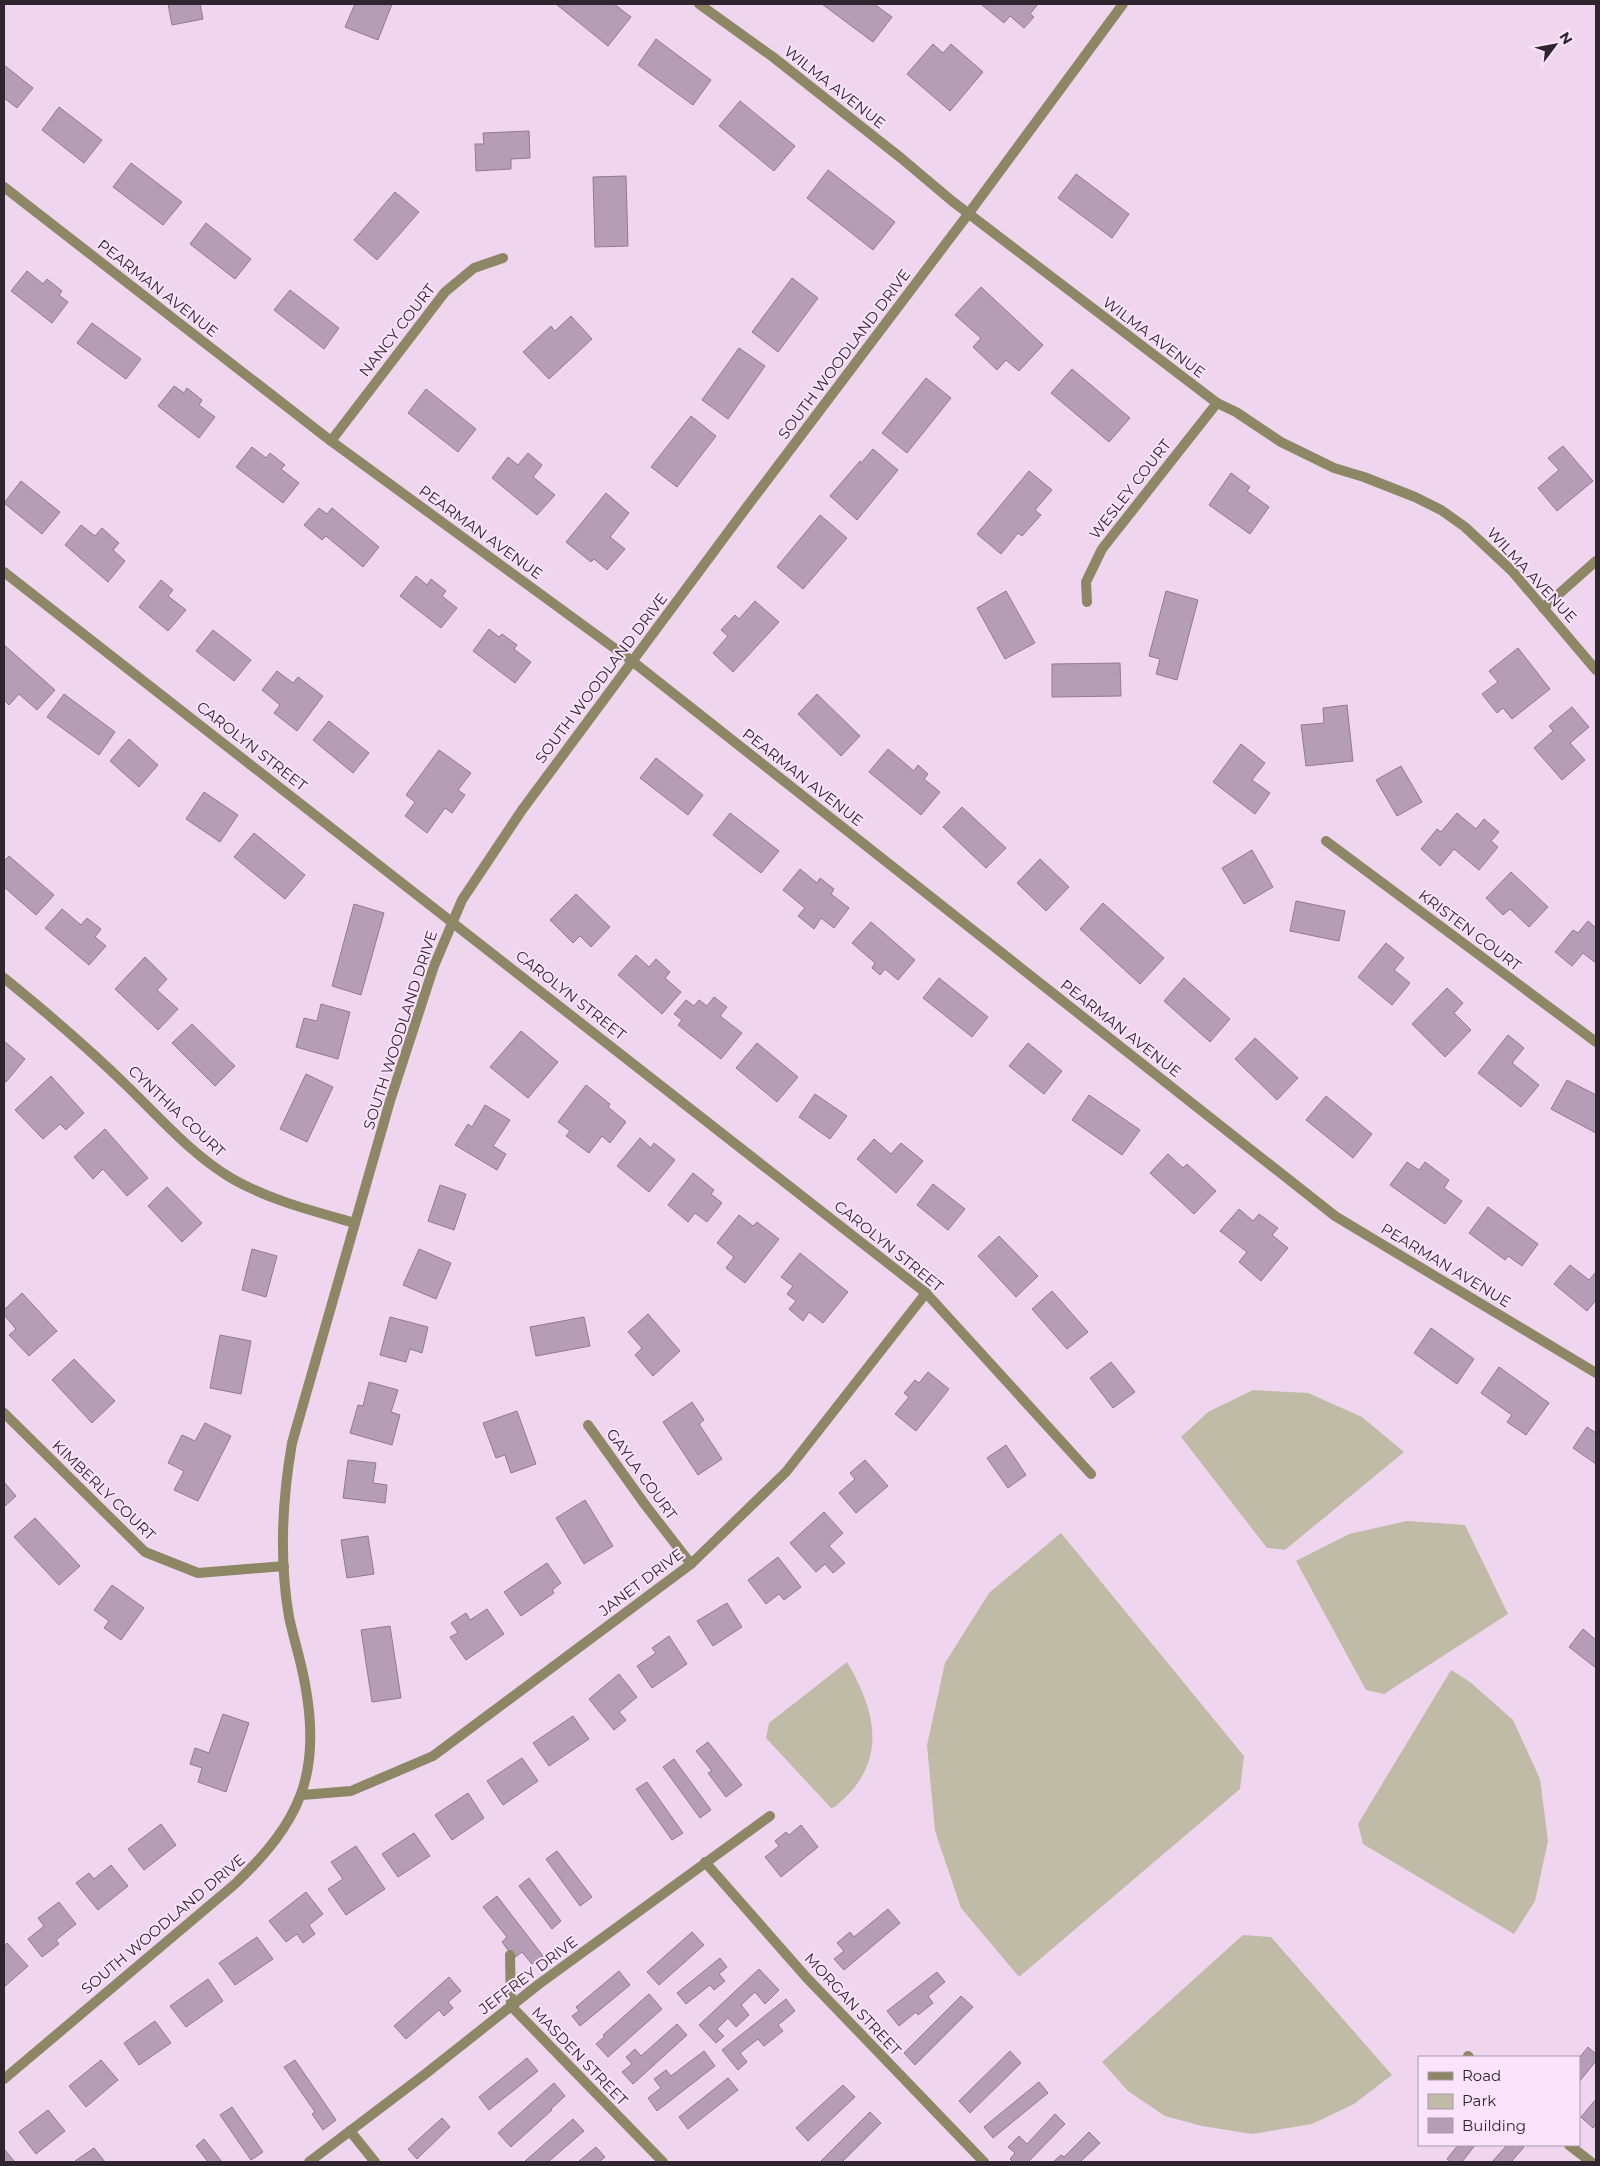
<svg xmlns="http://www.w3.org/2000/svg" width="1600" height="2166" viewBox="0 0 1600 2166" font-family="Montserrat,sans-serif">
  <rect width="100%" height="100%" fill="#efd6ee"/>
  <g fill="#bfbba6">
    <path d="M1253,1390l55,3 54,24 42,35 -119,98 -18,-2 -86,-111 27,-25z"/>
    <path d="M1407,1521l58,4 43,89 -124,80 -18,-4 -70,-129 53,-27z"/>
    <path d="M1061,1533l183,223 -4,33 -221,188 -58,-69 -26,-77 -8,-86 18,-82 44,-70z"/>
    <path d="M847,1662c22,38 38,79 12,119 -6,10 -16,18 -24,26l-4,1 -65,-70 3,-15z"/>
    <path d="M1451,1670l19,12 43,38 27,59 8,62 -13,60 -21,33 -151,-90 -5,-20z"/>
    <path d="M1243,1935l28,2 121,138 -38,29 -42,20 -60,10 -50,-8 -37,-10 -37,-25 -26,-29z"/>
  </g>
  <g fill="#b69db6" stroke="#917a91">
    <path d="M168,4h32l3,15 -31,6z"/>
    <path d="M355,4h37l-14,36 -33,-13z"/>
    <path d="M556,4h58l17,13 -23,29z"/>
    <path d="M822,4h52l18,13 -19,25z"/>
    <path d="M983,4h55l-8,10 4,3 -10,11 -14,-12 -6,7 -22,-18z"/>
    <path d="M656,39l55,41 -18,25 -55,-40z"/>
    <path d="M933,44l10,9 8,-9 32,28 -33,39 -43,-37z"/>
    <path d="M4,65l29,23 -16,20 -13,-10z"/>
    <path d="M740,101l55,45 -21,25 -55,-45z"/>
    <path d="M59,107l43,33 -18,23 -42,-33z"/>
    <path d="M529,131l1,27 -19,1v10l-35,2 -1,-27h9l-1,-11z"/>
    <path d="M131,163l51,39 -19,23 -50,-38z"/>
    <path d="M828,170l67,52 -22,28 -66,-52z"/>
    <path d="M1076,174l53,40 -17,24 -54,-40z"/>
    <path d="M626,176l2,70 -33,1 -2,-70z"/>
    <path d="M395,192l24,20 -42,48 -23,-20z"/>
    <path d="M206,223l45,36 -16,20 -45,-35z"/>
    <path d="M27,271l16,13 4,-5 15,12 -3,4 9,7 -16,21 -41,-32z"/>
    <path d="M792,278l26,20 -40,54 -26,-20z"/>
    <path d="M981,287l62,58 -24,26 -13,-11 -9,10 -24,-23 8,-9 -26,-23z"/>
    <path d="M290,290l49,38 -15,21 -50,-39z"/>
    <path d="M571,316l21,23 -43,40 -26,-27 28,-26 4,5z"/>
    <path d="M92,323l49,36 -15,20 -49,-36z"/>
    <path d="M739,348l26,18 -37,53 -26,-19z"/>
    <path d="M1072,369l58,49 -21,24 -58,-49z"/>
    <path d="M926,378l25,20 -44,55 -25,-20z"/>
    <path d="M174,386l10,7 3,-5 15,12 -3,5 16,12 -16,21 -41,-32z"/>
    <path d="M426,389l50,40 -18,23 -50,-39z"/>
    <path d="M691,416l25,20 -39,51 -26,-20z"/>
    <path d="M1563,446l30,35 -36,30 -19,-23 21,-18 -11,-12z"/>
    <path d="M252,447l14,11 4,-5 15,12 -4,4 18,14 -16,20 -47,-36z"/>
    <path d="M873,449l25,21 -41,50 -27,-24 30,-35 1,2z"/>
    <path d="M528,453l14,12 -9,12 22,18 -18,20 -45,-37 16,-21 10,8z"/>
    <path d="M1029,471l23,19 -17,20 6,5 -19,21 -4,-3 -17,21 -24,-20z"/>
    <path d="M1231,473l19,14 -3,4 22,16 -19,27 -41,-29z"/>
    <path d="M21,481l39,31 -18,22 -38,-31z"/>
    <path d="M606,493l23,20 -19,24 15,12 -18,21 -13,-11 -3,3 -25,-20z"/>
    <path d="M319,508l8,6 5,-6 47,39 -16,20 -37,-31 -4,4 -18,-15z"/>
    <path d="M820,515l27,23 -44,51 -26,-22z"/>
    <path d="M81,525l14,11 7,-8 17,15 -6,7 12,11 -17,21 -43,-37z"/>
    <path d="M416,576l11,9 4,-6 15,12 -4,5 15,12 -16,20 -41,-32z"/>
    <path d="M161,580l12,10 -5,6 18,14 -18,21 -29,-24z"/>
    <path d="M1006,591l29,52 -30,16 -28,-51z"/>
    <path d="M1166,591l32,9 -21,80 -21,-6 4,-15 -11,-3z"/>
    <path d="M755,601l24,21 -46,50 -20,-19 15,-17 -7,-6 14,-15 4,4z"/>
    <path d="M489,629l10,8 3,-3 15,11 -3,4 17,13 -16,21 -42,-32z"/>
    <path d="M213,630l38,30 -17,21 -38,-30z"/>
    <path d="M4,645l51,45 -18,20 -18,-16 -10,11 -5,-5z"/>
    <path d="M1518,648l32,41 -38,30 -9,-11 -6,5 -15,-19 16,-12 -9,-11z"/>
    <path d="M1120,663l1,33 -69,1v-33z"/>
    <path d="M277,671l16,12 5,-6 25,19 -26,35 -23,-18 6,-8 -18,-15z"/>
    <path d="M64,694l51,38 -16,23 -52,-38z"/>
    <path d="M817,694l43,42 -19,20 -43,-42z"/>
    <path d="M1347,705l6,56 -47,5 -5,-41 23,-2 -1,-15z"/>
    <path d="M1572,707l17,20 -19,16 15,17 -23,20 -28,-32 19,-17 -4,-5z"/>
    <path d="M329,721l40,32 -16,20 -40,-33z"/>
    <path d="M129,739l29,26 -19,22 -29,-26z"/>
    <path d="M1241,744l24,19 -13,17 18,13 -15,21 -42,-32z"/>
    <path d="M888,749l26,22 4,-6 10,9 -4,5 16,13 -19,23 -52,-43z"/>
    <path d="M439,750l32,23 -13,17 7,5 -13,18 -7,-5 -18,25 -22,-17 10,-14 -9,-7z"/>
    <path d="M656,758l47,37 -15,20 -48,-37z"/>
    <path d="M1401,766l21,36 -25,14 -21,-36z"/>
    <path d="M204,792l34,23 -18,27 -34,-23z"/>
    <path d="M962,807l44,41 -20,20 -43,-41z"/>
    <path d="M730,813l49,38 -18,22 -48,-38z"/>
    <path d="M1457,813l19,16 8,-10 15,13 -8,9 7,6 -19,23 -25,-21 -14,17 -19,-17 16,-20 4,3z"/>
    <path d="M254,833l51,42 -20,24 -51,-42z"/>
    <path d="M1252,850l21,37 -29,17 -22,-36z"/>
    <path d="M9,856l45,39 -18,20 -32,-28v-26z"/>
    <path d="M1040,859l29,28 -23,24 -29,-28z"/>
    <path d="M800,869l17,14 3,-5 14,11 -3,5 18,14 -15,20 -13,-10 -7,11 -16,-13 7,-8 -22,-18z"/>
    <path d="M1511,872l37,35 -19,20 -19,-18 -7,6 -17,-17z"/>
    <path d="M576,894l34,33 -19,20 -11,-11 -7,7 -23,-23z"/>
    <path d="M1296,901l49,10 -6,30 -49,-10z"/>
    <path d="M1103,903l61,55 -24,26 -60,-55z"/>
    <path d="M354,904l30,9 -23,82 -29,-9z"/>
    <path d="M62,909l19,16 6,-7 14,11 -6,8 11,9 -17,19 -44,-37z"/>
    <path d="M1588,921l8,7v35l-13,-10 -11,13 -17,-14 18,-22 5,3z"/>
    <path d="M871,922l44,38 -17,20 -13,-11 -5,6 -8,-7 3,-5 -23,-20z"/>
    <path d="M1386,943l18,15 -10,12 16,13 -18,22 -34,-28z"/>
    <path d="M636,955l13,12 7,-8 14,13 -5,6 16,14 -19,22 -44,-39z"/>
    <path d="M145,957l22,22 -10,11 21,19 -20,21 -43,-41z"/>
    <path d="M939,978l49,39 -16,20 -49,-39z"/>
    <path d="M1184,978l46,41 -20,23 -46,-41z"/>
    <path d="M1447,988l16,15 -9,10 17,17 -26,27 -33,-33z"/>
    <path d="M714,997l13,10 -7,9 22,17 -21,26 -43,-34 4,-5 -8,-6 12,-14 8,6 5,-6 8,6z"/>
    <path d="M321,1004l29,8 -12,47 -42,-12 8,-29 13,3z"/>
    <path d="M192,1024l43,42 -20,20 -43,-43z"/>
    <path d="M521,1031l37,31 -30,36 -38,-31z"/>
    <path d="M1508,1035l16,13 -12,15 27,22 -18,22 -43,-34z"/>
    <path d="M1255,1038l43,40 -21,22 -42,-41z"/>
    <path d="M4,1041l21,18 -19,23 -2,-2z"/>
    <path d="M757,1043l41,34 -21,25 -41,-34z"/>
    <path d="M1028,1043l34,28 -18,23 -35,-28z"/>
    <path d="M306,1074l27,13 -26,55 -27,-13z"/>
    <path d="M51,1076l33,37 -18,17 -6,-6 -17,15 -28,-29z"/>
    <path d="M1567,1080l29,15v38l-45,-24z"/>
    <path d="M586,1085l24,19 -2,3 18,15 -16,21 -8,-7 -13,17 -23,-17 4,-5 -12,-9z"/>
    <path d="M815,1094l32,22 -17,23 -31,-22z"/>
    <path d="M1089,1095l51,35 -18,25 -50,-35z"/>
    <path d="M1326,1096l46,38 -19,24 -47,-38z"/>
    <path d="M485,1105l25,15 -17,26 13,8 -9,16 -42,-25 13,-21 4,3z"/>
    <path d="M105,1129l43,49 -21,18 -24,-27 -10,10 -19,-22z"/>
    <path d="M640,1138l11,10 3,-5 21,17 -26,32 -32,-26z"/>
    <path d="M874,1139l17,15 10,-11 22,18 -27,32 -39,-34z"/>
    <path d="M1168,1154l15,14 4,-4 29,27 -22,23 -44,-41z"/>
    <path d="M1407,1162l12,8 6,-8 24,18 -5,8 18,13 -17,23 -55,-39z"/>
    <path d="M693,1173l21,17 -3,4 11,9 -15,19 -12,-9 -7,9 -20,-17z"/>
    <path d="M933,1184l32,25 -17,21 -31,-25z"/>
    <path d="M440,1185l26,9 -12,36 -26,-9z"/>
    <path d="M167,1187l35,36 -20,19 -34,-36z"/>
    <path d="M1488,1207l50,37 -16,22 -14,-10 -3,4 -36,-27z"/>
    <path d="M1239,1209l14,12 6,-7 19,14 -6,7 16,13 -27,33 -22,-19 8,-10 -27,-21z"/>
    <path d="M739,1215l14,11 4,-4 22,17 -34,44 -19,-15 8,-11 -17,-14z"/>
    <path d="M999,1236l39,40 -22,21 -38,-41z"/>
    <path d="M252,1249l25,7 -11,41 -24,-7z"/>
    <path d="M419,1249l32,14 -15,36 -33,-14z"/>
    <path d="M800,1253l48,39 -25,31 -14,-11 -6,9 -14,-12 7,-8 -9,-7 6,-8 -12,-9z"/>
    <path d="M1570,1265l19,15 7,-8v28l-9,11 -33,-27z"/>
    <path d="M1052,1291l36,41 -21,17 -35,-40z"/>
    <path d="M22,1293l35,38 -28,25 -20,-21 7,-6 -12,-14v-5z"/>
    <path d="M648,1314l32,37 -27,25 -18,-21 7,-7 -14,-16z"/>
    <path d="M390,1317l38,10 -6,26 -12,-4 -4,13 -26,-7z"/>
    <path d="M584,1317l6,29 -54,10 -6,-29z"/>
    <path d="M1431,1328l43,31 -17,25 -43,-31z"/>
    <path d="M220,1335l31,6 -10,53 -31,-6z"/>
    <path d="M74,1359l41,42 -23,22 -40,-43z"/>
    <path d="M1111,1362l24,30 -22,16 -23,-30z"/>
    <path d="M1499,1367l50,36 -23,32 -19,-13 5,-7 -31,-22z"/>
    <path d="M928,1372l21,17 -33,42 -21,-17 14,-17 -5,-4 11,-13 4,3z"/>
    <path d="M369,1382l29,8 -7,22 9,3 -8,30 -42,-12 8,-28 5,1z"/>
    <path d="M692,1402l12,18 -5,4 23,35 -24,16 -35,-53z"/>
    <path d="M517,1411l19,53 -25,9 -6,-18 -9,3 -13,-35z"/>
    <path d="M205,1423l26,13 -33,65 -24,-11 10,-19 -16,-8 14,-28 13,6z"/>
    <path d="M1587,1427l9,6v31l-23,-16z"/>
    <path d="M1006,1445l20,30 -18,13 -21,-30z"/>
    <path d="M348,1460l28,3 -3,20 14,2 -2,18 -42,-5z"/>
    <path d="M865,1460l23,26 -32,27 -17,-20 16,-14 -5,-6z"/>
    <path d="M4,1482l12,14 -12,11z"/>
    <path d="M585,1500l28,46 -29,18 -28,-46z"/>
    <path d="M824,1512l19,21 -14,13 16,17 -12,10 -8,-9 -9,8 -26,-29z"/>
    <path d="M35,1518l45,48 -21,19 -45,-48z"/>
    <path d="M368,1536l6,38 -27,4 -6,-38z"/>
    <path d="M778,1557l23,30 -17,13 -5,-6 -13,10 -18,-24z"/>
    <path d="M547,1563l14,20 -9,7 2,3 -33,23 -17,-24z"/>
    <path d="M112,1585l32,23 -23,32 -17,-12 5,-7 -15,-11z"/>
    <path d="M727,1603l15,24 -29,19 -16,-25z"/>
    <path d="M487,1609l17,25 -38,26 -16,-23 8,-4 -7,-10 15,-10 4,7z"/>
    <path d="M390,1626l11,72 -29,4 -11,-72z"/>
    <path d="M1583,1629l13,11v28l-27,-21z"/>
    <path d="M669,1636l18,28 -35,24 -15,-22 19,-13 -4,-5z"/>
    <path d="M619,1674l18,23 -18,15 7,8 -12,10 -25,-31z"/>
    <path d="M223,1714l26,9 -23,69 -28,-10 4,-14 -12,-4 5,-16 14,5z"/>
    <path d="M573,1716l16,23 -40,27 -16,-23z"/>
    <path d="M708,1742l34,43 -16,12 -18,-24 4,-2 -16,-20z"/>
    <path d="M522,1758l16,23 -35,24 -16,-24z"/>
    <path d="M674,1759l37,51 -11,8 -37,-51z"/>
    <path d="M647,1782l36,51 -11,7 -36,-51z"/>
    <path d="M468,1793l16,25 -32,22 -17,-25z"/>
    <path d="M161,1824l15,21 -32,25 -16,-21z"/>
    <path d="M801,1825l17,22 -37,30 -16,-20 14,-11 -4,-5 11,-9 3,3z"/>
    <path d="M414,1833l16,23 -32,21 -16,-23z"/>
    <path d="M356,1846l29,43 -39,26 -18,-26 15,-10 -12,-17z"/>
    <path d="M557,1851l35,46 -12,9 -34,-47z"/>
    <path d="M111,1865l17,21 -30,24 -22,-27 13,-10 5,6z"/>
    <path d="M529,1878l32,43 -9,8 -33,-43z"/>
    <path d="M306,1892l17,22 -14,11 6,9 -12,9 -6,-9 -11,8 -17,-21z"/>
    <path d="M497,1896l46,60 -11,8 -10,-12 -8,6 -12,-16 5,-5 -24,-30z"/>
    <path d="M59,1902l17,22 -20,16 3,4 -17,13 -14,-18 16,-13 -6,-8z"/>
    <path d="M888,1909l12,14 -56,47 -10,-11 10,-8 -7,-8 13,-11 4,5z"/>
    <path d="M692,1932l12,13 -45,40 -12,-13z"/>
    <path d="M257,1937l16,22 -38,26 -16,-22z"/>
    <path d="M7,1943l21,23 -24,21v-41z"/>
    <path d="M720,1958l7,9 -8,7 6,7 -11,9 -4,-5 -24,19 -9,-11z"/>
    <path d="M759,1969l20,21 -14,14 -10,-12 -14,13 8,10 -13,12 -8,-9 -11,11 7,7 -8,7 -17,-18z"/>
    <path d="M619,1971l11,14 -50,41 -8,-10 7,-5 -3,-4z"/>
    <path d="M937,1972l8,10 -17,14 5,7 -15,12 -2,-3 -17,14 -12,-15z"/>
    <path d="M449,1977l12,14 -13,11 5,6 -9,8 -5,-6 -33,29 -12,-13z"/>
    <path d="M208,1979l15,22 -37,26 -16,-21z"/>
    <path d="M649,1994l13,15 -54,48 -12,-13 9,-8 -2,-1z"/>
    <path d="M961,1996l12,11 -58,58 -11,-12z"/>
    <path d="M786,1999l9,12 -17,14 5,6 -19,15 -6,-7 -18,14 7,9 -9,8 -16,-20z"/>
    <path d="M155,2021l16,22 -32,22 -15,-22z"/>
    <path d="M677,2024l10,11 -54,49 -11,-12 10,-8 -6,-7 9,-8 6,7z"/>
    <path d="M1588,2047l8,7v7l-17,21v-24z"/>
    <path d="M704,2051l11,15 -58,45 -9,-13 13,-10 -7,-9 12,-9 5,6z"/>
    <path d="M1010,2051l11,12 -51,50 -11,-12z"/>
    <path d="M527,2058l11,13 -49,39 -10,-13z"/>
    <path d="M101,2060l17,20 -32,27 -17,-21z"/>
    <path d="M295,2060l41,60 -13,10 -11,-16 3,-2 -31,-45z"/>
    <path d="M728,2078l10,12 -50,39 -9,-12z"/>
    <path d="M1039,2082l9,11 -55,45 -9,-11z"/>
    <path d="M554,2083l11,13 -14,13 1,1 -41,37 -13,-14z"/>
    <path d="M843,2085l12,12 -47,44 -12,-13z"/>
    <path d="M1596,2099v26l-3,3 -12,-11z"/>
    <path d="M232,2107l31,45 -12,8 -31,-45z"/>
    <path d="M48,2110l17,21 -29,23 -17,-22z"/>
    <path d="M870,2112l11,11 -39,39h-22z"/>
    <path d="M1055,2114l10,10 -37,38h-15l-3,-3 5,-6 -7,-6 11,-11 8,8z"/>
    <path d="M442,2118l8,9 -33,32 -9,-10z"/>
    <path d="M573,2119l11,12 -36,31h-24z"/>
    <path d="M1089,2132l11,11 -20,19h-27l8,-7 3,2z"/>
    <path d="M204,2139l18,23h-14l-12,-16z"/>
    <path d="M1458,2145h17l-13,17h-11l-4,-3z"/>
    <path d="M1507,2145h15l2,2 -13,15h-19z"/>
    <path d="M596,2147l9,10 -6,5h-21z"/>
    <path d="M94,2148l11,14h-29l-1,-1z"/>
    <path d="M4,2149l11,13h-11z"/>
  </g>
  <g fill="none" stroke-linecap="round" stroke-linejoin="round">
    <g stroke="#8e8766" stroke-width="10">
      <path d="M699,4l74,53 128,101 51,43 265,202 19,9 45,30 53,26 30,9 51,20 26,13 24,17 47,44 84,99"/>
      <path d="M4,187l327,254 301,220 703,555 261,157"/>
      <path d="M331,441l114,-149 29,-24 29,-10"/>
      <path d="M4,572l922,721 165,181"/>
      <path d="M1087,602l-1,-20 16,-33 115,-146"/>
      <path d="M1543,608l53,-47"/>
      <path d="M1326,841l270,201"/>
      <path d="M4,978c42,34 83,69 122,107 33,32 65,69 105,93 38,22 82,33 124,45"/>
      <path d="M4,1413l141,139 53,21 86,-7"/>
      <path d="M588,1425l58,81 45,58"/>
      <path d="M302,1795l49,-4 82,-35 258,-192 95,-92 140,-179"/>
      <path d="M705,1862l101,115 178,185"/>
      <path d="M510,1955l1,51 152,156"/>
      <path d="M1468,2056l1,1"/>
      <path d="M4,2079l231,-195c65,-62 87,-110 70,-200 -4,-23 -11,-44 -16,-67 -10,-58 -7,-116 3,-174l98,-342 44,-135 28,-66 60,-90 224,-302 223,-295 154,-209"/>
      <path d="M350,2131l25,31"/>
      <path d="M1569,2145l22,17"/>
      <path d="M309,2162l115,-87 115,-91 231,-168"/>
    </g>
  </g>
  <g text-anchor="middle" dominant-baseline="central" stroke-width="4" stroke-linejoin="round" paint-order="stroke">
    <g font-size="15" fill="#2f252f" stroke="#fce3fc">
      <text transform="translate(835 87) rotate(38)">WILMA AVENUE</text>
      <text transform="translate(158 288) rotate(38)">PEARMAN AVENUE</text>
      <text transform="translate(397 330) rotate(-52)">NANCY COURT</text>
      <text transform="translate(1154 337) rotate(37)">WILMA AVENUE</text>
      <text transform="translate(844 354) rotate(-53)">SOUTH WOODLAND DRIVE</text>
      <text transform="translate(1130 489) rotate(-52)">WESLEY COURT</text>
      <text transform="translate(481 532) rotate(36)">PEARMAN AVENUE</text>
      <text transform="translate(1532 575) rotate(47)">WILMA AVENUE</text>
      <text transform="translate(601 678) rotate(-53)">SOUTH WOODLAND DRIVE</text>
      <text transform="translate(252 746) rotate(38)">CAROLYN STREET</text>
      <text transform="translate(803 777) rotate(38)">PEARMAN AVENUE</text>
      <text transform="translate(1470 930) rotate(37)">KRISTEN COURT</text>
      <text transform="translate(571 995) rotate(38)">CAROLYN STREET</text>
      <text transform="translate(1121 1028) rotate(38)">PEARMAN AVENUE</text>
      <text transform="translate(400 1030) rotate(-72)">SOUTH WOODLAND DRIVE</text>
      <text transform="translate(177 1111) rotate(43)">CYNTHIA COURT</text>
      <text transform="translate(889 1246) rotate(39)">CAROLYN STREET</text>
      <text transform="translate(1446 1265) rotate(31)">PEARMAN AVENUE</text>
      <text transform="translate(642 1474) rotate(54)">GAYLA COURT</text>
      <text transform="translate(104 1490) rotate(44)">KIMBERLY COURT</text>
      <text transform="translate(641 1582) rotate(-37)">JANET DRIVE</text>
      <text transform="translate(163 1924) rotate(-40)">SOUTH WOODLAND DRIVE</text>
      <text transform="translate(528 1975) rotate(-37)">JEFFREY DRIVE</text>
      <text transform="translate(853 2004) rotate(47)">MORGAN STREET</text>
      <text transform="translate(580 2056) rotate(46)">MASDEN STREET</text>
    </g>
  </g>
  <rect width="1600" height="2166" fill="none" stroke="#2f252f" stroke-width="10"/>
  <rect x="1418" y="2056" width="162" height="90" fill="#fce3fc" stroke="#aa97aa"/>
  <rect x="1428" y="2072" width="25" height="8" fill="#8e8766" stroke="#aa97aa"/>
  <text x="1462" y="2081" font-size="15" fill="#2f252f">Road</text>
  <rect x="1428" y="2094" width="25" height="15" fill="#bfbba6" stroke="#aa97aa"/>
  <text x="1462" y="2106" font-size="15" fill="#2f252f">Park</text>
  <rect x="1428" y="2118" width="25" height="15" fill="#b69db6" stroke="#aa97aa"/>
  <text x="1462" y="2131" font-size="15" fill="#2f252f">Building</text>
  <g transform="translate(1555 45) rotate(58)" stroke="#fce3fc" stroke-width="4" paint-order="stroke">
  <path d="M0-4L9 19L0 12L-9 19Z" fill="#2f252f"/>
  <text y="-8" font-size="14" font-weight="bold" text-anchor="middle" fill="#2f252f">N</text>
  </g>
</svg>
